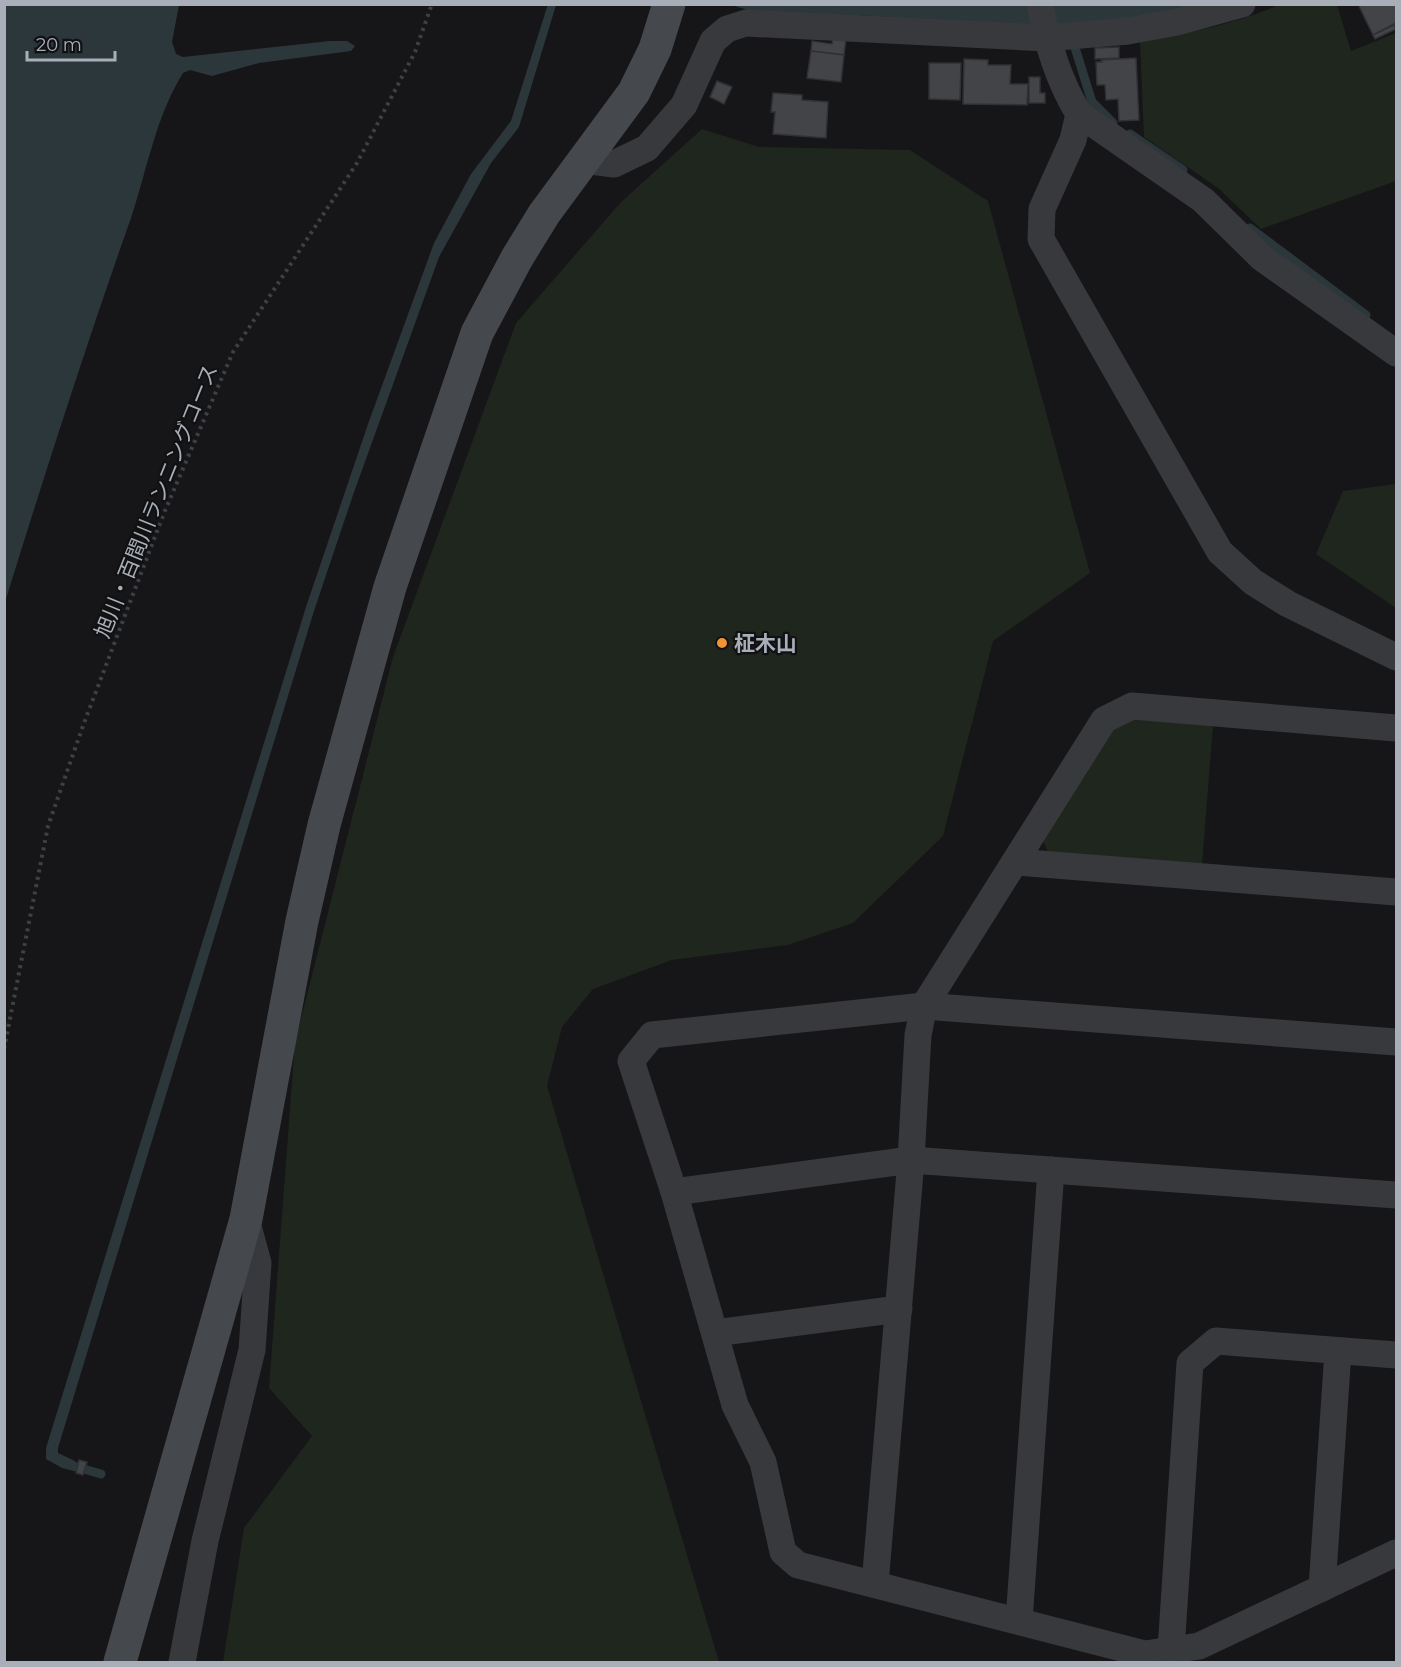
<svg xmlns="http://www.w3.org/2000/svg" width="1401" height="1667" viewBox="0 0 1401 1667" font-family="Montserrat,'Noto Sans JP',sans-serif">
  <rect width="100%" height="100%" fill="#161618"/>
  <g fill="#1e261e">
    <path d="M1281,4l56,1 14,46 45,-18v148l-135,48 -43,-41 -74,-51 -4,-97c49,-6 96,-16 141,-36z"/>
    <path d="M702,129l57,18 151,3 78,51 102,372 -97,68 -50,195 -90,87 -65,22 -116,15 -79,29 -31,38 -15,59 172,576h-496l21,-134 68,-92 -43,-48 26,-346 98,-385 123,-334 105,-121z"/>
    <path d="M1396,484v124l-80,-54 27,-63z"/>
    <path d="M1133,719l80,6 -11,140 -154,-13 -6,-13 71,-110z"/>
  </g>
  <g fill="#2c373c">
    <path d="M5,4l174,1 -7,37 4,12 7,3 147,-16h17l8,5 -4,5 -92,12 -47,13 -22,-6 -7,3c-27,43 -36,97 -52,145 -45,127 -86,255 -126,384z"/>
    <path d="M548,4l8,1 -37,122 -28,36 -52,94 -86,238 -39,116 -256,837v5l17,8 -1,10 -12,-3 -16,-9v-11l260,-841 62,-183 66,-181 37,-69 40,-53z"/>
    <path d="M731,5h473l-65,12 -80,9 -204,-11 -94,-1z"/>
  </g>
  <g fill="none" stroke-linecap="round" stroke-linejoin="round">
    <g stroke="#2c373c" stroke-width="9">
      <path d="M1072,38l20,64 21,21"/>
      <path d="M1130,134l53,36"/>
      <path d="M1250,228l116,87"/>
      <path d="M63,1463l38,11"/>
    </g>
  </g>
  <g fill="#424448" stroke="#303134" stroke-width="1.5">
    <path d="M1358,4h38v19l-23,12z"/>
    <path d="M1394,25l2,4 -21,10 -2,-4z"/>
    <path d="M833,37l13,1 -2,17 -33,-4 1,-10 20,3z"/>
    <path d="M1119,47v11l-24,1v-11z"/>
    <path d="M811,51l33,4 -3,27 -34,-4z"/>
    <path d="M1136,58l3,62 -20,1 -1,-22 -12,1 -1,-15h-8l-1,-23h6l-1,-2z"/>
    <path d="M964,59l24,1v5h23l-1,19h18l-1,21 -64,-1z"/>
    <path d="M929,63h32l-1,37 -31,-1z"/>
    <path d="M1029,77h11v16h5v10h-16z"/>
    <path d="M717,81l15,6 -8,17 -14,-7z"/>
    <path d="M773,93l29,2v5l26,2 -2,36 -53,-4 2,-22h-4z"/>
    <path d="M79,1460l8,2 -4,13 -7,-2z"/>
  </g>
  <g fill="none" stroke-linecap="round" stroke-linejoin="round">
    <path stroke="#3d4044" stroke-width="4" stroke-dasharray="3 4.5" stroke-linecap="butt" d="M4,1049l44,-223 36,-103 80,-210 69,-161 124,-189 58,-111 17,-48"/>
    <g stroke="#37393d" stroke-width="27">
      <path d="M1040,4c7,39 18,76 39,110l124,86 59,58 134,95"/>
      <path d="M1079,114l-6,26 -31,69 -1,30 179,313 33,30 35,22 108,53"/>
      <path d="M584,160l30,4 33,-16 37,-43 29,-64 14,-12 19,-6 300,15 82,-7 49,-9 65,-18"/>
      <path d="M1015,862l381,30"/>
      <path d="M1396,1042l-472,-36 -272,29 -21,26 43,131 61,213 28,57 20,90 15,13 347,89 54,-8 197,-93"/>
      <path d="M674,1192l237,-32 485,35"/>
      <path d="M715,1333l184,-24"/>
      <path d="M875,1584l36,-424 7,-125 6,-29 180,-286 28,-14 264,22"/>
      <path d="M1322,1588l16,-237"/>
      <path d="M1019,1621l32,-451"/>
      <path d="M1171,1650l19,-287 26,-22 180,14"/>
      <path d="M182,1662l23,-121 47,-191 6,-87 -12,-44"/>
    </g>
    <path stroke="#45484d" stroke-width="33" d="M120,1662l126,-443 56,-298 22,-96 66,-238 87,-254 40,-75 27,-44 90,-122 21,-43 14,-45"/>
  </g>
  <circle fill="#f19335" stroke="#111113" stroke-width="2" cx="722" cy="643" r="6"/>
  <g text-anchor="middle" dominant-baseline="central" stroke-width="4.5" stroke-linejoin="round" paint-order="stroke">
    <g font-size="21" fill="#a8afb8" stroke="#111113">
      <text transform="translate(156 501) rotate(-68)">旭川・百間川ランニングコース</text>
    </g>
    <g font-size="21" font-weight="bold" fill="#a8afb8" stroke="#111113" text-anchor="start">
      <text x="734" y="643">柾木山</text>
    </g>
  </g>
  <rect width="1401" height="1667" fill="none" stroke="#a8afb8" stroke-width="12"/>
  <path d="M27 51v9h88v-9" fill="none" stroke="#a8afb8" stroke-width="3"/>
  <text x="36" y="51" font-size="18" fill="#a8afb8" stroke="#111113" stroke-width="4.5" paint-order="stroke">20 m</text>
</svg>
